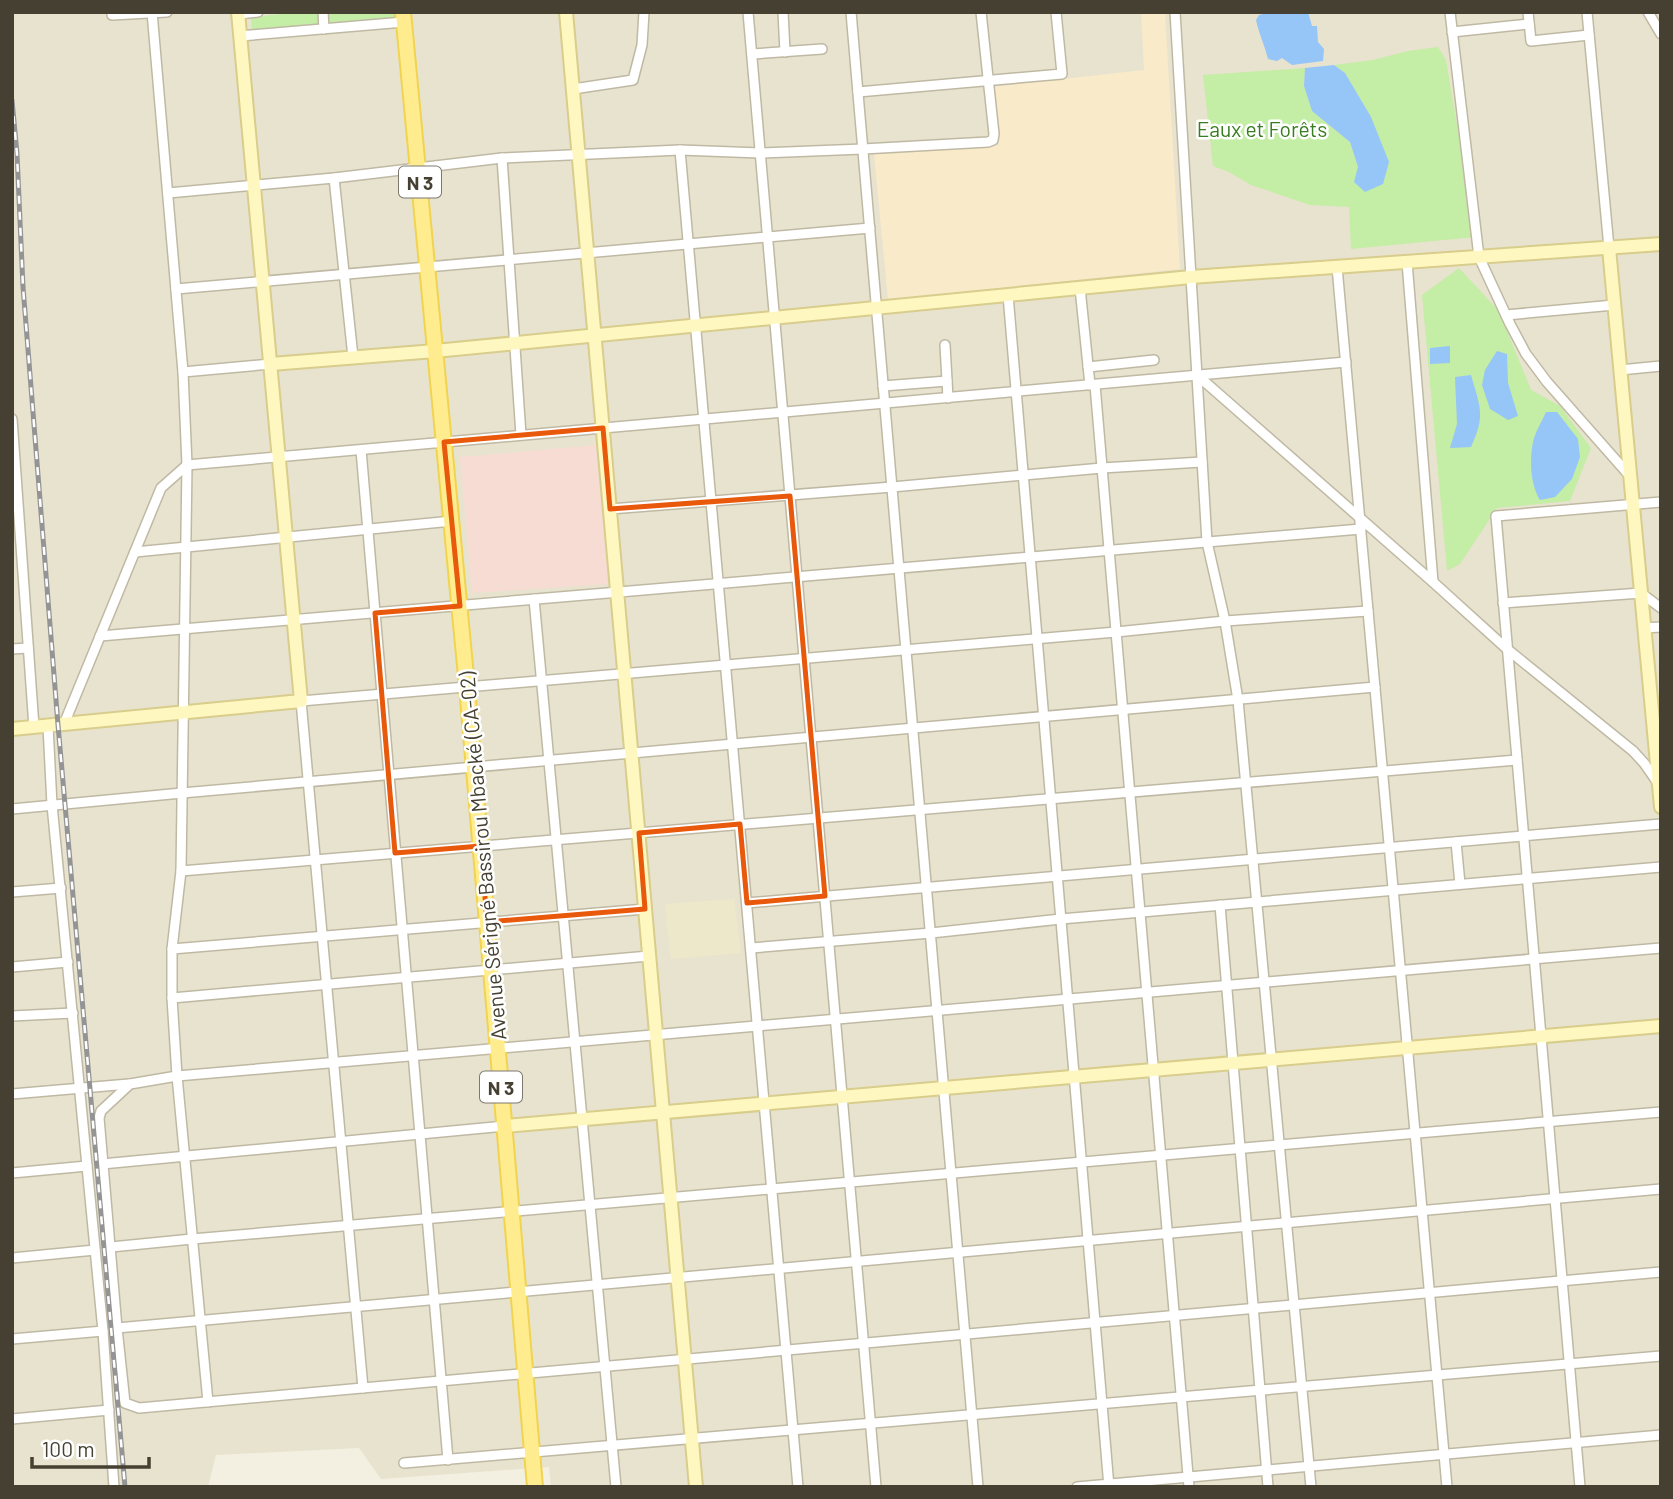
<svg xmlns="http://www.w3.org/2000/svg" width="1673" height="1499" viewBox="0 0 1673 1499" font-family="Barlow,sans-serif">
  <rect width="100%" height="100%" fill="#f3f0e2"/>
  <path fill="#e8e3cf" d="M12,12h1649v1475h-1110l-2,-20 -168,12 -22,-31 -143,7 -8,32h-196z"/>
  <path fill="#f9eac9" d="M1141,12h24l15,257 -292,31 -14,-146 125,-9 -7,-58 152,-17z"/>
  <path fill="#eee8ca" d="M734,899l7,54 -70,6 -6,-55z"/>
  <path fill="#f6dcd3" d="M596,445l13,139 -137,9 -12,-136z"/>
  <g fill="#c4eda5">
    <path d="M303,12h97v6l-148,12 -1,-13z"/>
    <path d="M1438,47l8,13 30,177 -125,12 -2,-42 -39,-2 -59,-20 -22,-13 -16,-6 -10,-91 102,-7 -1,18 8,25 38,31 16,50 -21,-119 -11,-8 39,-5 35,-9z"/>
    <path d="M1459,268l40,43 32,79 29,16 31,42 -21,53 -73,7 -37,56 -13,7 -25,-276z"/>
  </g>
  <g fill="#96c5f8">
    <path d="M1270,12h38l4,14h5l1,16 6,7 -1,12 -31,4 -10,-7 -5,3 -9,-2c-3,-13 -9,-25 -12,-39l3,-5z"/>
    <path d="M1334,65l11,8 26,44 18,45 -6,22 -18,8 -11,-10 4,-15 -8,-25 -38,-31 -8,-25 1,-18z"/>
    <path d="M1450,346v17l-20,1v-16z"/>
    <path d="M1497,351l10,3 1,29 10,33 -10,4 -18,-11 -8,-24 3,-15z"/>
    <path d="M1471,375c9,32 15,40 0,72l-21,1 7,-24 -2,-47z"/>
    <path d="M1546,412h11l21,27 2,18 -8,22 -17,18 -15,3c-10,-16 -11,-43 -6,-62 3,-9 8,-17 12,-26z"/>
  </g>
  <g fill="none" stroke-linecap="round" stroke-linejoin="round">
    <defs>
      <g id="street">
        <path d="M152,12l31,360 4,93 -6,406 -9,78v49l5,78 31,326"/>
        <path d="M323,12l1,17"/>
        <path d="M748,12l128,1475"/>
        <path d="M783,12l2,40"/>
        <path d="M851,12l127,1475"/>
        <path d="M1175,12l32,530 18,79 13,79 73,787"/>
        <path d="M1450,12l29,245 31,67 16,30 21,28 82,93"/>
        <path d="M1528,12l3,29 58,-6"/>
        <path d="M1587,12l22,236"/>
        <path d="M1648,12l13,22"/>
        <path d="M239,14l19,-2"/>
        <path d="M112,15l55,-3"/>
        <path d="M1452,32l77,-8"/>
        <path d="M240,36l164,-14"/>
        <path d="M752,54l70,-5"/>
        <path d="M573,89l60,-9 9,-35 2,-33"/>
        <path d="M858,92l204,-18 -6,-62"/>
        <path d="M680,150l118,1337"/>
        <path d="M502,158l19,277"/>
        <path d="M334,178l19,179"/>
        <path d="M168,193l166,-15 168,-20 178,-8 80,3 103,-4 125,-7 5,-2 1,-6 -13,-122"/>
        <path d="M1407,262l26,320"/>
        <path d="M1337,267l110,1220"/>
        <path d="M1080,288l10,97"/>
        <path d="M176,289l694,-61"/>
        <path d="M1008,295l101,1192"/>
        <path d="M1506,315l108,-10"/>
        <path d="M945,345l3,53"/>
        <path d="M1088,367l66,-7"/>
        <path d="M1620,370l41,-4"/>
        <path d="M183,372l88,-8"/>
        <path d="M1197,375l236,207 74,67 126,102 11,12 14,20"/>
        <path d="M1095,385l94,1102"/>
        <path d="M883,386l64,-5"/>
        <path d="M12,419l22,308"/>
        <path d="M361,450l87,1010"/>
        <path d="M610,509l282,-22 210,-19 100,-6"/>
        <path d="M135,552l317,-31"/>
        <path d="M534,599l82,888"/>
        <path d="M1503,603l138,-10 20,15"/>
        <path d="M1644,628l17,-1"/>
        <path d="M100,636l1261,-107"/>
        <path d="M12,649l16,-1"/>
        <path d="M64,724l97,-236 26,-23 1159,-103"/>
        <path d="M48,726l4,79 51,526 11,156"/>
        <path d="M12,809l170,-16 1193,-106"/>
        <path d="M1456,842l4,42"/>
        <path d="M181,871l1336,-111"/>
        <path d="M12,892l49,-4"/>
        <path d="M747,903l914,-79"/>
        <path d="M1220,905l48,582"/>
        <path d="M751,948l180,-15 130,-14 600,-52"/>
        <path d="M1661,948l-1484,128 -47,8 -29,27 -2,7 18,210 8,75 14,5 1522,-136"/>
        <path d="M172,949l473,-40"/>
        <path d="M12,967l56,-5"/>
        <path d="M172,998l477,-42"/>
        <path d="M12,1016l61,-3"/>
        <path d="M12,1094l117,-10"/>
        <path d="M102,1164l403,-38"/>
        <path d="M12,1173l75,-7"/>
        <path d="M111,1247l81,-8 1469,-127"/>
        <path d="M12,1258l83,-8"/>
        <path d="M117,1328l1544,-139"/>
        <path d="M12,1339l91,-8"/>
        <path d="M363,1388l-62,-687 815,-69 109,-11 143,-10"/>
        <path d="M12,1419l97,-9"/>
        <path d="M404,1463l1257,-107"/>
        <path d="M1077,1487l584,-52"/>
        <path d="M1580,1487l-84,-971 165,-14"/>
      </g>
      <g id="secondary">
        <path d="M566,12l130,1475"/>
        <path d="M1609,248l52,559"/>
        <path d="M271,364l164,-13 756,-74 470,-33"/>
        <path d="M12,729l289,-28 -63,-689"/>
        <path d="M505,1126l1156,-100"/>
      </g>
      <path id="primary" d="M403,12l64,675 68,800"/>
    </defs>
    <use href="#street" stroke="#bfb9a4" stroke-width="12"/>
    <use href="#secondary" stroke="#d8cd8c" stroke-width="16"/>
    <use href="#primary" stroke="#f1d352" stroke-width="18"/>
    <use href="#street" stroke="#fff" stroke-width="9"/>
    <use href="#secondary" stroke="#fff7c0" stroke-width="12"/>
    <use href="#primary" stroke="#ffec8f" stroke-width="14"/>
    <defs>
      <path id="rail" d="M12,100l5,54 6,133 35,438 67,762"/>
    </defs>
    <use href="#rail" stroke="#949494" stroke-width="5"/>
    <use href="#rail" stroke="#fff" stroke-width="2.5" stroke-dasharray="8" stroke-linecap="butt"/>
  </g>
  <path fill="none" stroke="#e8590c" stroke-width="5" stroke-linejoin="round" d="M603,428l7,81 180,-13 35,400 -78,7 -7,-79 -101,9 6,76 -158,13 -6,-76 -86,7 -20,-240 85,-7 -16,-164z"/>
  <g text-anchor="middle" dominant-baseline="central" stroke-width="5" stroke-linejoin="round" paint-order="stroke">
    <g fill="#fff" stroke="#7d7970" stroke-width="2">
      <rect x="399" y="166.5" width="42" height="31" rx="5"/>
      <rect x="480" y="1071.5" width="42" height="31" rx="5"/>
    </g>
    <g font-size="19" font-weight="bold" fill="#454032">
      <text x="420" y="182">N 3</text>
      <text x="501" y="1087">N 3</text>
    </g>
    <g font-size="21" fill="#387d1f" stroke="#fff">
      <text x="1262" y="128">Eaux et Forêts</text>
    </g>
    <g font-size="21" fill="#454032" stroke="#fff">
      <text transform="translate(482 856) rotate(-95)">Avenue Sérigné Bassirou Mbacké (CA-02)</text>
    </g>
  </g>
  <rect width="1673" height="1499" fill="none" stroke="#454032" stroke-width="28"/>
  <path d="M32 1457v10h117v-10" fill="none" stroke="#454032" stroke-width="3.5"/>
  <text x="42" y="1457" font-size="21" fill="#454032" stroke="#ffffff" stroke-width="5" paint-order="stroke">100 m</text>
</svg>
